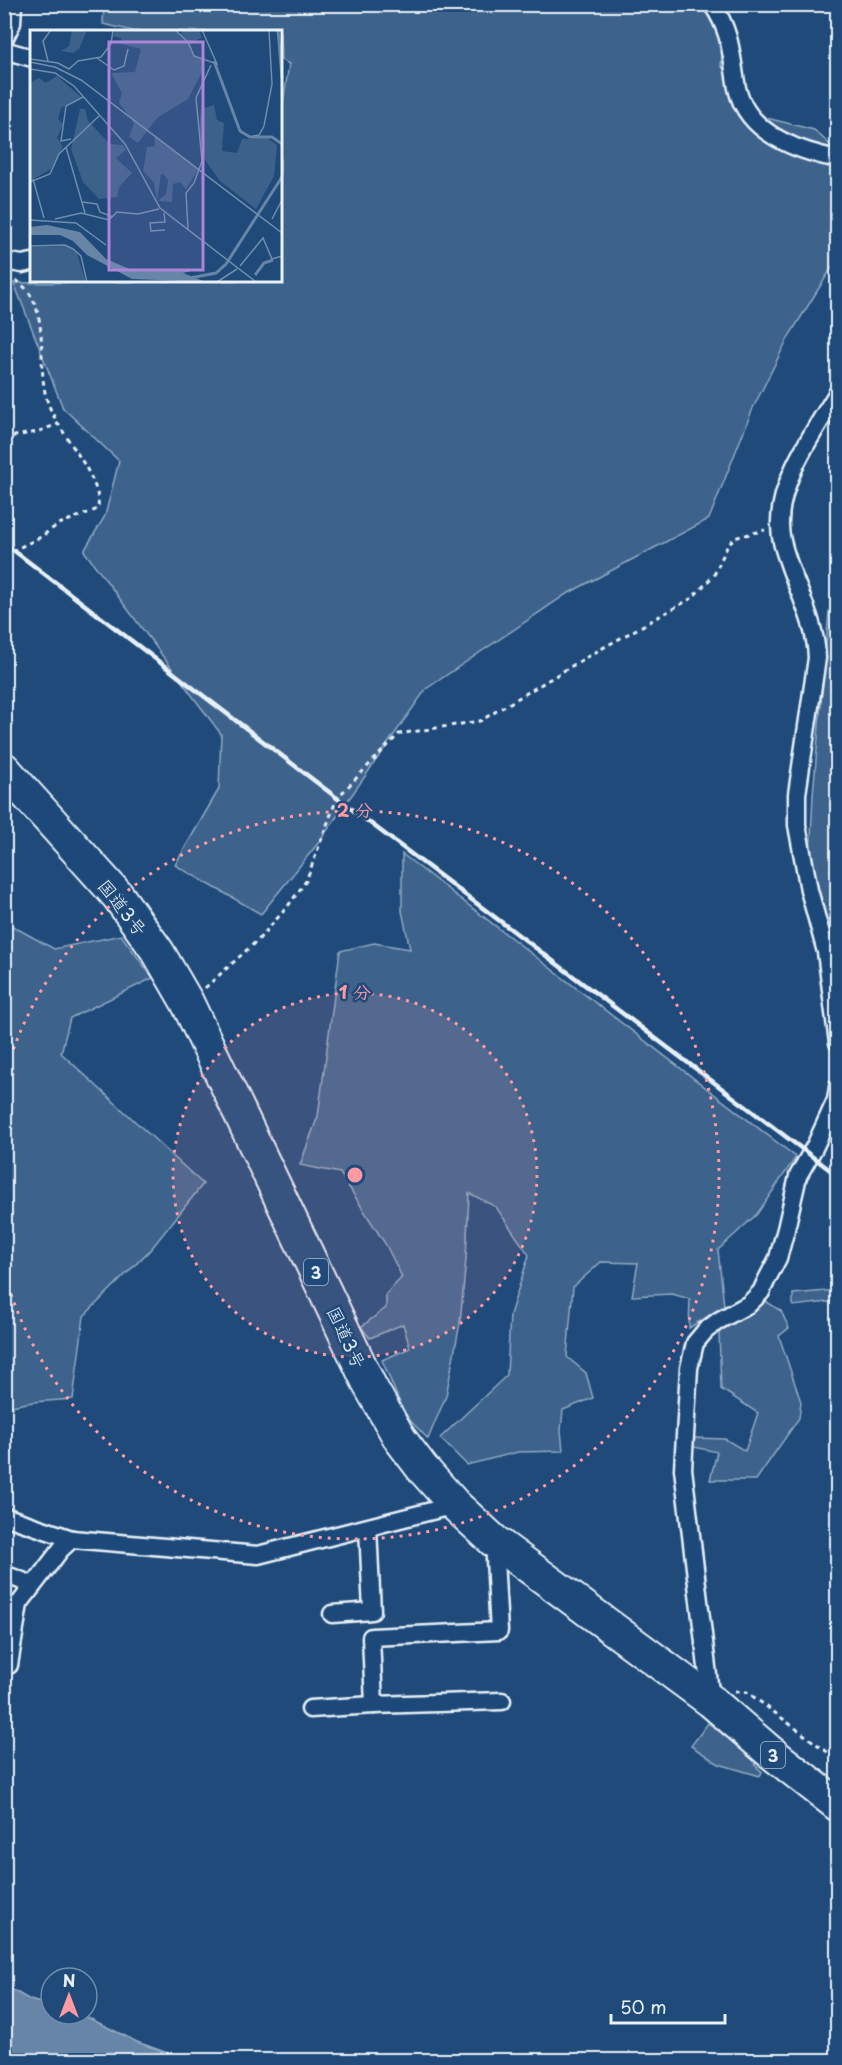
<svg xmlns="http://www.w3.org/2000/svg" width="842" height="2065" viewBox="0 0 842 2065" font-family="'Playpen Sans','Klee One',sans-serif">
  <rect width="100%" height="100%" fill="#1f4a7a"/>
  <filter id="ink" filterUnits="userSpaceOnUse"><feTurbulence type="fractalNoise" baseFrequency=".0167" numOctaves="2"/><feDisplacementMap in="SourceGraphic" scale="12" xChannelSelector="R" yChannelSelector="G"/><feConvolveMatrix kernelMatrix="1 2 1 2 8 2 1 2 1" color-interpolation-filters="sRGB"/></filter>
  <g filter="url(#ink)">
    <g fill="#3c628c" stroke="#92aac2" stroke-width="1.5">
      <path d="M104,5h623l-6,60 30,49 63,16 23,21v108l-49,79 -35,70 -44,111 -144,76 -139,94 -107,153 -58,72 -86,-49 44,-76 2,-55 -137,-183 21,-35 14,-55 -56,-53 -49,-125 266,-3v-156l9,-60 -8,-4 -1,-28 -147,-1 -30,-7z"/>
      <path d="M837,607v345l-28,-73 4,-84 16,-184z"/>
      <path d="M402,854l394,303 -39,57 -39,36 6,56 -35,22 1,-29 -18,-5 -40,2 6,-33 -37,-1 -28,25 -6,70 19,16 7,25 -30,12 -2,20 2,21 -45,1 -51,13 -27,-27 67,-63 3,-60 19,-60 -33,-48 -27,-14 -3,66 -6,64 -14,73 -18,43 -23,-24 -23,-55 28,-12 -7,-24 -33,14 -9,-11 25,-19v-14l16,-17 -16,-32 -46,-72 -40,-8 18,-49 22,-165 34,-8 36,6 -8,-38z"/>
      <path d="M5,922l49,27 67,-14 32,43 -83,40 -9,35 142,131 -52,65 -67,67 -11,83 -40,3 -28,5z"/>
      <path d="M837,1290v11l-44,5v-12z"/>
      <path d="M764,1300l17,11 8,17 -10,8 22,66 -2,16 -43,62h-46l7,-28 -23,-5v-9l31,1 20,12 13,-38 -37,-24 -2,-58z"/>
      <path d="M708,1723l50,38 -3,4 7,7 -2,4 -41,-12 -28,-18z"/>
    </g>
    <path fill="#6685a7" stroke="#9ab0c7" stroke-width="1.5" d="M4,1985l26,15 21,6v8h24l14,4 48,24 50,18h-161l-21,-10z"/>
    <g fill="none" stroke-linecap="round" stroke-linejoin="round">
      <defs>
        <g id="street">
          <path d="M712,4c20,29 19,52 25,84 10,46 60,63 101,71"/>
          <path d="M4,39l8,-16 1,-19"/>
          <path d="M4,50l28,8"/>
          <path d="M4,261l18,3 10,-2"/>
          <path d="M838,392c-23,39 -60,88 -58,134 0,15 6,29 11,44 11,29 25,57 26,88l-20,136v31l12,65 17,62 12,91"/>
          <path d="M4,1516l68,23"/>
          <path d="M494,1541l5,90 -128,6 3,68 128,-4"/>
          <path d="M4,1574l29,11"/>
          <path d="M4,1609l15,-5 42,-55 11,-10 186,16 197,-50"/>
          <path d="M332,1614l40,-3 -4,-83"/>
          <path d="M9,1665l10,-61"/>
          <path d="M711,1700l-28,-231 6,-101 6,-25 10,-12 13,-10 31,-17 12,-12 6,-13 11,-21 8,-29 12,-53 17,-30 21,-46 2,-13"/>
          <path d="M310,1709l64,-4"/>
        </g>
        <path id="highway" d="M4,769l114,127 40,56 29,50 183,384 30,53 22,29 33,37 39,36 217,160 58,50 69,54"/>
      </defs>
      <use href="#street" stroke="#e8f1f8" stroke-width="21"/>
      <use href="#highway" stroke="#e8f1f8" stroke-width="36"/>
      <g stroke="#e8f1f8" stroke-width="3" stroke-dasharray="4.5 4.5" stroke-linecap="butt">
        <path d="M4,438l33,-6 21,-8"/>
        <path d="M4,555l35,-17 20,-14 39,-15c5,-32 -39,-74 -50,-106 -14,-37 7,-100 -34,-124"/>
        <path d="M205,988l54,-49 29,-33 18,-25 31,-83 62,-64 81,-13 105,-63 107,-60 22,-23 13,-28 7,-9 31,-8"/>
        <path d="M735,1691l12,1 91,68"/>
      </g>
      <use href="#street" stroke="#1f4a7a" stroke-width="16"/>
      <use href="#highway" stroke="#1f4a7a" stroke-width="32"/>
      <path stroke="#e8f1f8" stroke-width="4.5" d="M4,543l333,255 501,378"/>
    </g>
  </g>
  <circle cx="355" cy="1175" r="182" fill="#ff9aa2" fill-opacity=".12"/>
  <g fill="none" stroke="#ff9aa2" stroke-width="3" stroke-dasharray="3 6">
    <circle cx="355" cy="1175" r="182"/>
    <path d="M5 1075A364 364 0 1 1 5 1275"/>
  </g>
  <g text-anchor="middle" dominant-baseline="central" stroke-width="5" stroke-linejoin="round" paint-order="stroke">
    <g fill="#1f4a7a" stroke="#acbfd2" stroke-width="1.5">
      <rect x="304" y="1259" width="24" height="26" rx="4.5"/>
      <rect x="761" y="1742" width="24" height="26" rx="4.5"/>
    </g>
    <g font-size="16" font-weight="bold" fill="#e8f1f8">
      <text x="316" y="1272">3</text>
      <text x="773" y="1755">3</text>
    </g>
    <g font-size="18" fill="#e8f1f8" stroke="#1f4a7a">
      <text transform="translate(123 907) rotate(52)">国道3号</text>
      <text transform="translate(347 1337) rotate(65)">国道3号</text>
    </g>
  </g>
  <g transform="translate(30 30)">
    <rect width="252" height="252" fill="#1f4a7a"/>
    <path d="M42,0h15l-8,19 -6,4 -12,-2 8,-5zM85,0h60l6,4 2,-4h16l3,8 -12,4 3,12 10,5v11l-15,29 -31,19 -19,25 -9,-6 5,-14 -15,-20 3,-10 -11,-20 24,-1 6,-23 -20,-5v-6l-8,-2zM27,46l24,21 -20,11 -3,11 5,5 -6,14 6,9 -12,22 -21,12v-98l9,-5 7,5zM184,75l3,15 7,3 -2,28 15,2 5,-14 25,-1 10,7 -3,31 -18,33 -36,-28 -15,-21 -6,-30 2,-21zM50,79h5l3,12 22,23 13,1 3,5 -10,8 16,15 -13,14 -2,10 -18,2 -16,-17 -12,-33zM124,106l44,34 -12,19 -6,-7 -7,2 -1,18 -14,-1 8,-7 2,-14 -4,-5 -3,-1 -4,27 -3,-18 -11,-12 4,-24 8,-1zM38,216l8,5 10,31h-56v-35z" fill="#3c628c"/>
    <path d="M17,195l33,7 26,27 26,11 68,-1 -17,4 23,9 -74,-3 -45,-24 -14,-14 -13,-6h-30v-8z" fill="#6685a7"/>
    <path fill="none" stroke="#6685a7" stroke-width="3" d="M248,0l4,48M184,31l26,70 10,6h22l10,7M225,245l9,-12 9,-3M160,248l26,-5 10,-9 56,-87"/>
    <path fill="none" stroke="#6f8dac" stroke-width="1.5" d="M145,0l13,12 6,14 23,8 -15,-34M67,28l17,12 10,-4 4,-17M0,29l28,4 11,6 9,-8 23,-4 10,-13 2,-14M18,31l-5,-20 8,-11M0,32l25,5 26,13 201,153M0,39l25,4 19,13 51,58 35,64 96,74M223,106l6,-1 5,-9 8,-42 -3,-54M41,109l-10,2 5,-35 17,-9M36,117l19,66M3,149l11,39M0,152l20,-8 9,-20 41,-39M52,172l15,2 3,8 13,5M134,183l1,9 -15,1 1,8 14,-1M25,189l26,-6 28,7 8,-8 21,2 21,-5M242,189l10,-19M0,190l46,3 30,22M158,199l-2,-36 8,-10 8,-22 -6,-63 15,-33M0,216l35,-1 8,4 8,7 6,26M210,236l23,-28 9,21 10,-3M187,252l20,-13"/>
    <path fill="#ac85d9" fill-opacity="0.15" stroke="#ac85d9" stroke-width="3" d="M79,12h94v228h-94z"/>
    <rect width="252" height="252" fill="none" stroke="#e8f1f8" stroke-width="3"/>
  </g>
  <circle cx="355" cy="1175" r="9" fill="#ff9aa2" stroke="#1f4a7a" stroke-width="3"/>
  <g font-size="18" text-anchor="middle" font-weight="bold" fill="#ff9aa2" stroke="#1f4a7a" stroke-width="5" stroke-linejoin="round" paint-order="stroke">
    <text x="355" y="817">2 分</text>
    <text x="355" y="999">1 分</text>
  </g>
  <rect width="842" height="2065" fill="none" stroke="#1f4a7a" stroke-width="24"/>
  <rect x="12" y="12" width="818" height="2041" fill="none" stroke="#e8f1f8" stroke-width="2" filter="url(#ink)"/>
  <g transform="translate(69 1996)"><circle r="28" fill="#1f4a7a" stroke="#6f8dac" stroke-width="1.5"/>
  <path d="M0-4.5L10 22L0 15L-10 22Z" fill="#ff9aa2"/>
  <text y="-9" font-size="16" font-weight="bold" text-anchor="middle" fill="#e8f1f8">N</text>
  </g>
  <path d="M611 2014v9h114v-9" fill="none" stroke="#e8f1f8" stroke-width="3"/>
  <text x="620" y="2014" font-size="18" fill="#e8f1f8" stroke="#1f4a7a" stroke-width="4.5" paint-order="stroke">50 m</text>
</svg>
